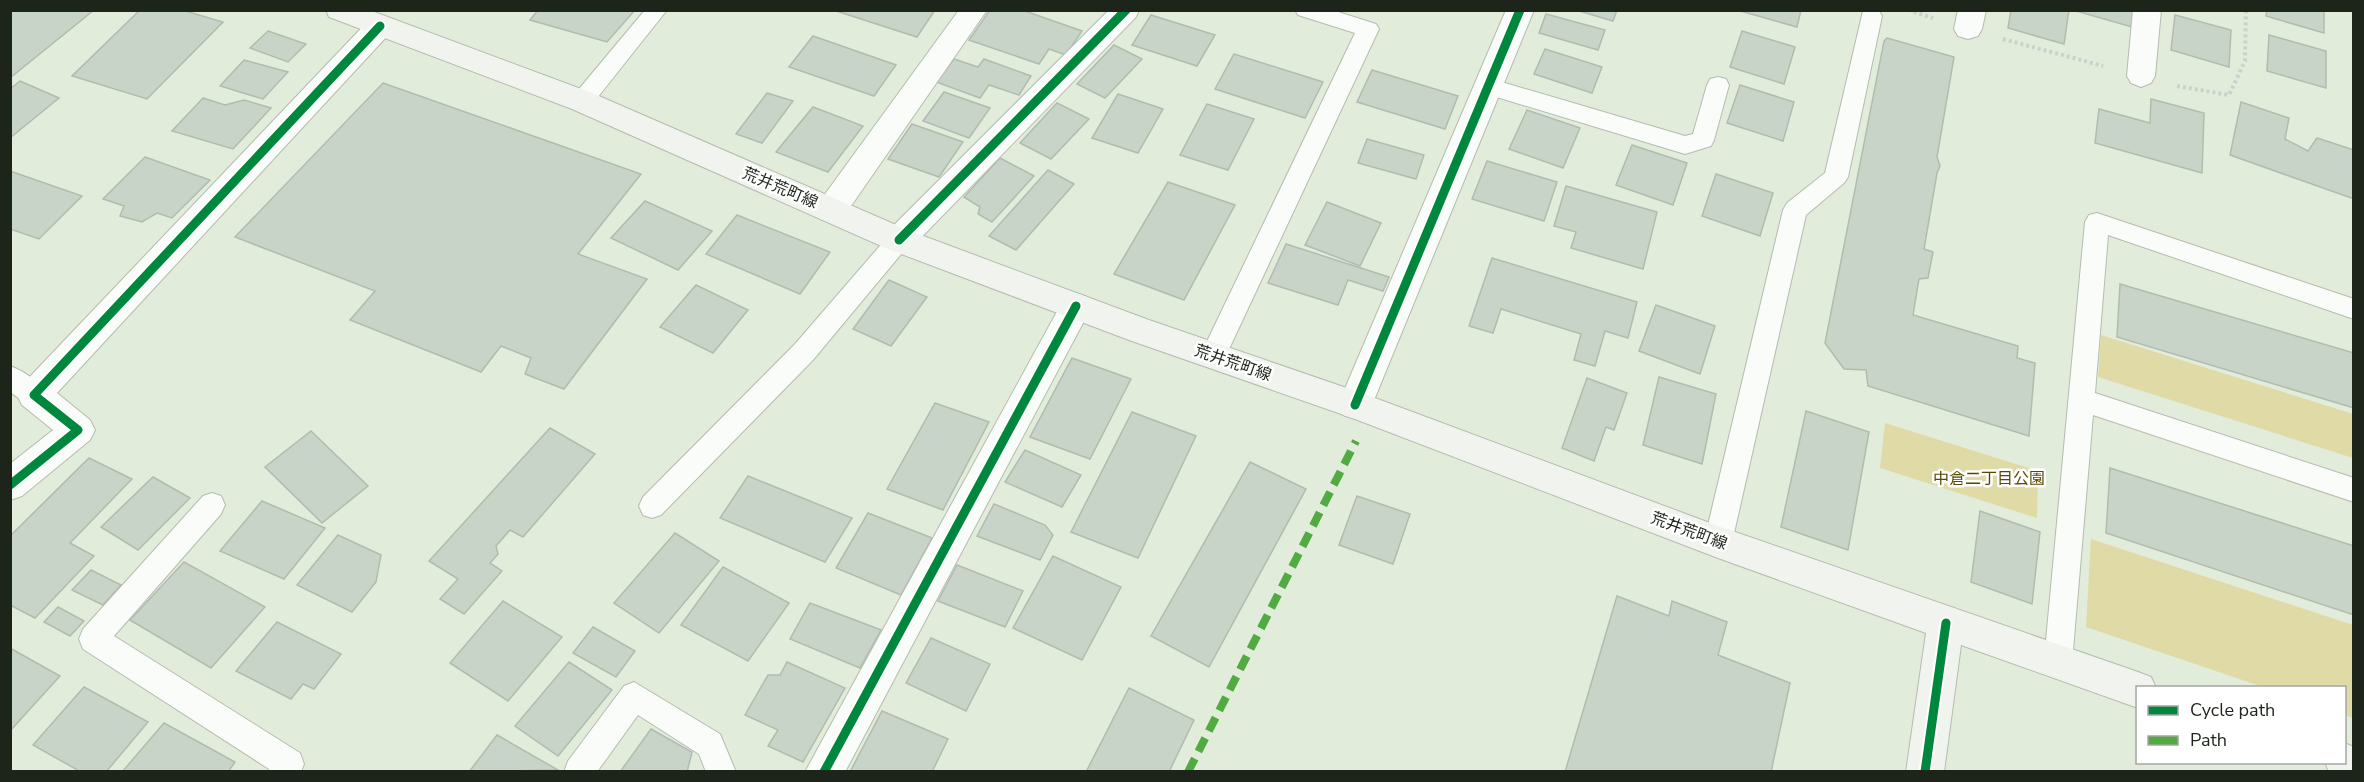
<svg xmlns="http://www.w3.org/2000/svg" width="2364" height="782" viewBox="0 0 2364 782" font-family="'Nunito Sans','Noto Sans JP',sans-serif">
  <rect width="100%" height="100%" fill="#e1ecda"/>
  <g fill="#e0daa6">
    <path d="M2101,335l252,79v44l-255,-81z"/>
    <path d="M1885,423l153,48 -1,47 -157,-50z"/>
    <path d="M2091,539l262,86v93l-8,-3 -1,-27 -81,-1 -177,-60z"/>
  </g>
  <g fill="#c8d4c7" stroke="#b1bcb0" stroke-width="1.5">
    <path d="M10,10h84l-84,68z"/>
    <path d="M140,10h42l41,12 -76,77 -75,-23z"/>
    <path d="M538,10h97l-28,32 -77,-22z"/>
    <path d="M833,10h102l-18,27z"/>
    <path d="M990,10h32l60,21 -16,24 -17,-6 -10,15 -70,-24z"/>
    <path d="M1576,10h41l-4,11z"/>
    <path d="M1737,10h64l-4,17z"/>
    <path d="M2011,10h58l-5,34 -56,-16z"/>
    <path d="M2133,10l-1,17 -56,-16v-1z"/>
    <path d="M2267,10h57v23l-58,-17z"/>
    <path d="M1546,14l59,16 -7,20 -59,-17z"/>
    <path d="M1151,15l64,20 -18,31 -65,-21z"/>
    <path d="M2175,15l56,15 -2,37 -58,-17z"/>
    <path d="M268,31l38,13 -18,18 -38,-14z"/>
    <path d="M1742,31l53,16 -11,37 -54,-17z"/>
    <path d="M2269,35l57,16v37l-59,-17z"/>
    <path d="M813,36l83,29 -22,31 -85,-29z"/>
    <path d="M1887,38l67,19 -17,100 3,9 -3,7 -13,76 9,3 -5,26 -9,1 -6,36 105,31 -1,12 18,5 -6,73 -161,-50 -2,-16 -22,-1 -19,-26 59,-302z"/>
    <path d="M1114,45l28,14 -37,39 -28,-14z"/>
    <path d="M1545,49l57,18 -10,26 -58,-19z"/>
    <path d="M1234,54l89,28 -18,36 -90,-29z"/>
    <path d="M954,59l24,8 6,-8 47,17 -12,19 -30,-10 -9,13 -44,-16z"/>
    <path d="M244,60l44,12 -25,27 -43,-13z"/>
    <path d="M1372,70l86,26 -13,33 -88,-27z"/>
    <path d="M20,81l39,17 -49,40v-49z"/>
    <path d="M383,83l258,91 -63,80 69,25 -83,110 -39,-15 6,-16 -30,-12 -20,26 -131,-52 25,-29 -140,-54z"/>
    <path d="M1740,85l54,17 -11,39 -56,-18z"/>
    <path d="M944,92l46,16 -21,30 -46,-17z"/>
    <path d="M767,93l26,8 -31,42 -26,-9z"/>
    <path d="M1118,94l45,15 -25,44 -46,-15z"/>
    <path d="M203,98l22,7 19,-5 27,8 -38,41 -61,-18z"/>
    <path d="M2151,99l53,14 -2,60 -107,-30 4,-34 51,14z"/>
    <path d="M2241,102l48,16 -4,21 23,12 9,-13 37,12v49l-124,-44z"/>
    <path d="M1057,103l32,16 -38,40 -31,-16z"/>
    <path d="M1207,104l47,15 -26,51 -48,-15z"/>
    <path d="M813,107l50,19 -35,46 -52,-20z"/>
    <path d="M1527,110l53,18 -17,40 -54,-19z"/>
    <path d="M912,124l51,18 -24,35 -51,-18z"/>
    <path d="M1367,139l57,16 -8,24 -58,-16z"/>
    <path d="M1632,145l55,18 -14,42 -57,-20z"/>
    <path d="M145,157l65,23 -38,38 -15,-5 -15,9 -22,-6 4,-10 -21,-7z"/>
    <path d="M1000,158l34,18 -42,46 -14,-8 2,-7 -16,-10z"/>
    <path d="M1487,161l70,21 -13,39 -72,-22z"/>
    <path d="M1048,170l26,14 -58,66 -27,-14z"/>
    <path d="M10,171l72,25 -43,43 -29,-10z"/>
    <path d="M1716,174l57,19 -13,43 -58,-20z"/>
    <path d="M1168,182l67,23 -51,95 -70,-26z"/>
    <path d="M1566,186l91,26 -14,57 -72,-21 5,-16 -22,-6z"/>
    <path d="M645,201l67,30 -34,39 -67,-32z"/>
    <path d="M1327,202l54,21 -21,43 -55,-21z"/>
    <path d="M737,215l93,37 -30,42 -94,-40z"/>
    <path d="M1286,244l103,33 -6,14 -35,-11 -10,25 -70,-22z"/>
    <path d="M1492,258l145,44 -9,36 -23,-7 -10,35 -21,-6 7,-26 -80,-25 -8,24 -24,-7z"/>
    <path d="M889,280l38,17 -36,49 -38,-17z"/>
    <path d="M2120,284l234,69v55l-237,-71z"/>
    <path d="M696,285l52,25 -35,43 -53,-26z"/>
    <path d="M1656,305l59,21 -15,48 -61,-23z"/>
    <path d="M1072,358l59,21 -41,80 -60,-22z"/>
    <path d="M1659,377l57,17 -14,70 -59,-19z"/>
    <path d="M1587,378l40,15 -13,37 -8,-3 -12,34 -32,-13z"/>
    <path d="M935,403l54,19 -46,88 -56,-21z"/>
    <path d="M1806,411l63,21 -21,118 -67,-23z"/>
    <path d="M1132,412l64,24 -58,122 -67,-26z"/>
    <path d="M550,428l45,26 -72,83 -13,-7 -14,16 2,8 -8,9 12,8 -38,43 -24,-15 18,-20 -29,-18z"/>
    <path d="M311,431l57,55 -46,37 -57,-56z"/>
    <path d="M1025,450l56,25 -19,32 -57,-25z"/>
    <path d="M89,458l43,21 -62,64 24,13 -59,62 -25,-13v-69z"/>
    <path d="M1250,462l56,27 -97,178 -58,-31z"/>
    <path d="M2110,468l244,78v69l-248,-82z"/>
    <path d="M748,476l104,42 -27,44 -105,-44z"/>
    <path d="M153,477l37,21 -52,52 -37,-23z"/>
    <path d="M1357,496l53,18 -17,50 -54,-19z"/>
    <path d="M262,501l63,27 -41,51 -64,-28z"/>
    <path d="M994,504l51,21 8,10 -13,25 -63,-24z"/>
    <path d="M1980,511l60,21 -8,72 -61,-22z"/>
    <path d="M868,513l64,25 -31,57 -65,-27z"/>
    <path d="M675,533l44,28 -60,72 -45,-30z"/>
    <path d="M338,535l43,20 -5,27 -24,30 -55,-27z"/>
    <path d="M1053,556l68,31 -39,73 -69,-32z"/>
    <path d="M184,562l81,45 -54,61 -81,-48z"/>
    <path d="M957,565l66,26 -18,36 -67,-26z"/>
    <path d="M723,567l66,36 -41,58 -67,-36z"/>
    <path d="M91,570l30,15 -18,20 -31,-15z"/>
    <path d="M1617,596l52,20 3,-15 55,21 -9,33 72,28 -19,89h-206z"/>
    <path d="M503,601l59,36 -54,64 -58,-38z"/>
    <path d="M810,603l71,27 -21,38 -70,-29z"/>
    <path d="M58,607l26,14 -14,15 -26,-14z"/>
    <path d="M277,622l64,32 -27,35 -11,-5 -12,15 -55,-28z"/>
    <path d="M593,627l42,24 -19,26 -43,-24z"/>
    <path d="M931,638l59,26 -24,47 -60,-28z"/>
    <path d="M10,648l50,28 -50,55z"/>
    <path d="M569,662l43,28 -54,66 -43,-30z"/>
    <path d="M787,662l58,26 -42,74 -35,-16 10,-16 -33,-15 23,-40h12z"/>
    <path d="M84,687l64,35 -42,50h-25l-48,-27z"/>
    <path d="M1129,688l65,32 -25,52h-83z"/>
    <path d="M882,711l66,28 -16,33h-82z"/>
    <path d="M164,723l71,39 -7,10h-106z"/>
    <path d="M651,729l41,23 -5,20h-67z"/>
    <path d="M497,735l61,35 -89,2z"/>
  </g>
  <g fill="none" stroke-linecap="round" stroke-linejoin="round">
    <defs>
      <g id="lane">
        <path d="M645,10h22l-77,97 -8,2 -8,-2 -3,-6 3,-6z"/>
        <path d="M1295,10h37l44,14 3,5 -157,335 -9,3 -9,-3 -4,-8 155,-323 -57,-18z"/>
        <path d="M1863,11h16l3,5 -34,161 -4,6 -38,32 -74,327 -4,9 -10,4 -10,-4 -4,-9 79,-332 4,-7 38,-30z"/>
        <path d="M1718,77l8,2 3,6 -15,55 -3,6 -26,8 -205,-62 -3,-6 3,-6 8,-2 197,58 8,-2 14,-49 3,-6z"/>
        <path d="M2097,213l257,86v20l-246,-84 -13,158 259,85v24l-261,-87 -21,247 -4,10 -10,4 -10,-4 -4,-10 41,-440 4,-7z"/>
        <path d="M899,230l8,3 4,7 -4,7 -94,113 -152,155 -9,3 -9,-3 -4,-9 4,-9 152,-153 96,-111z"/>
        <path d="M10,366c14,5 30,16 37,29l-4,8c-14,5 -21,-3 -33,-11z"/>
        <path d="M212,493l9,3 4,9 -4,9 -107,122 186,117 4,11 -3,8h-33l1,-3 -186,-120 -4,-10 4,-10 120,-133z"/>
        <path d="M634,682l86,52 16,38h-30l-7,-18 -61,-39 -41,57h-33l4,-11 56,-75z"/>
      </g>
      <g id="street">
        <path d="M959,10h28l-145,209 -11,3 -11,-3 -4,-9 4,-9z"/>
        <path d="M1109,10h30l-3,7 -226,232 -11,3 -11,-3 -4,-9 4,-9z"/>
        <path d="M1506,10h28l-162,395 -5,10 -12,4 -12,-4 -5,-10z"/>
        <path d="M1958,10h28l-4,19 -4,7 -10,3 -10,-3 -4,-7z"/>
        <path d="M2133,10h28l-6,66 -4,7 -10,4 -10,-4 -4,-7z"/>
        <path d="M380,16l10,3 4,7 -4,7 -333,360 33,27 5,10 -5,10 -68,56 -12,4v-36l43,-34 -31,-25 -5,-10 5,-10 348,-366z"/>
        <path d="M1076,293l11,4 5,9 -247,466h-40l260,-475z"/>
      </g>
      <g id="secondary">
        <path d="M326,10h43l223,83 318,138 239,89 218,75 351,131 420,146 13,5 5,11h-18v20l-177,-63 -17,127h-38l20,-139 -208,-75 -371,-142 -218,-76 -241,-91 -316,-140 -243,-92z"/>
        <path d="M2344,743l10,4v25h-25l-4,-10h19z"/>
      </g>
    </defs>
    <use href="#lane" stroke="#b4bcaf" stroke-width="2"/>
    <use href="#street" stroke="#b4bcaf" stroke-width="2"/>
    <use href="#secondary" stroke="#b4bcaf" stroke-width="2"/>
    <g stroke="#cdd1cc" stroke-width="4" stroke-dasharray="3 3" stroke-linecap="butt">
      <path d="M1908,10l25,8"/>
      <path d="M2003,39l100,27"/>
      <path d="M2177,86l52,9 16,-34 1,-51"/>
    </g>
    <use href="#lane" fill="#fafcf9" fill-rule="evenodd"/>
    <use href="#street" fill="#fafcf9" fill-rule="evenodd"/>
    <use href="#secondary" fill="#f1f4ee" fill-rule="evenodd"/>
    <path stroke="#52aa42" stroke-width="8" stroke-dasharray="15 8" stroke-linecap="butt" d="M1188,772l168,-331"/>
    <defs>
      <g id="cycleway">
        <path d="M899,240l227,-230"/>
        <path d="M1355,405l165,-395"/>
        <path d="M10,485l68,-55 -44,-35 346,-369"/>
        <path d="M824,772l252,-466"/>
        <path d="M1925,772l21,-149"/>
      </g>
    </defs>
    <use href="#cycleway" stroke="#fff" stroke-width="13"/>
    <use href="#cycleway" stroke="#00873e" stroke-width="9"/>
  </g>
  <g text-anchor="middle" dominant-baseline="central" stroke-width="5" stroke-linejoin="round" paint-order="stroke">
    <g font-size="16" fill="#1d2419" stroke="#fff">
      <text transform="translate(780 188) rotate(23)">荒井荒町線</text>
      <text transform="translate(1233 363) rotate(19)">荒井荒町線</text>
      <text transform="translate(1689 531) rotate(20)">荒井荒町線</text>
    </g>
    <g font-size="16" fill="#584900" stroke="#fff">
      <text x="1989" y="479">中倉二丁目公園</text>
    </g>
  </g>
  <rect width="2364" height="782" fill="none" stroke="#1d2419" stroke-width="24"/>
  <rect x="2136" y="686" width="210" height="78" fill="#ffffff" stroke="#a5a7a3" stroke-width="1.5"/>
  <rect x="2148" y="706" width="30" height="9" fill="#00873e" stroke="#a5a7a3" stroke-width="1.5"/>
  <text x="2190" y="716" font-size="18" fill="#1d2419">Cycle path</text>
  <rect x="2148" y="736" width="30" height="9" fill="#52aa42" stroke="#a5a7a3" stroke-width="1.5"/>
  <text x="2190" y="746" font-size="18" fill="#1d2419">Path</text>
</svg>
